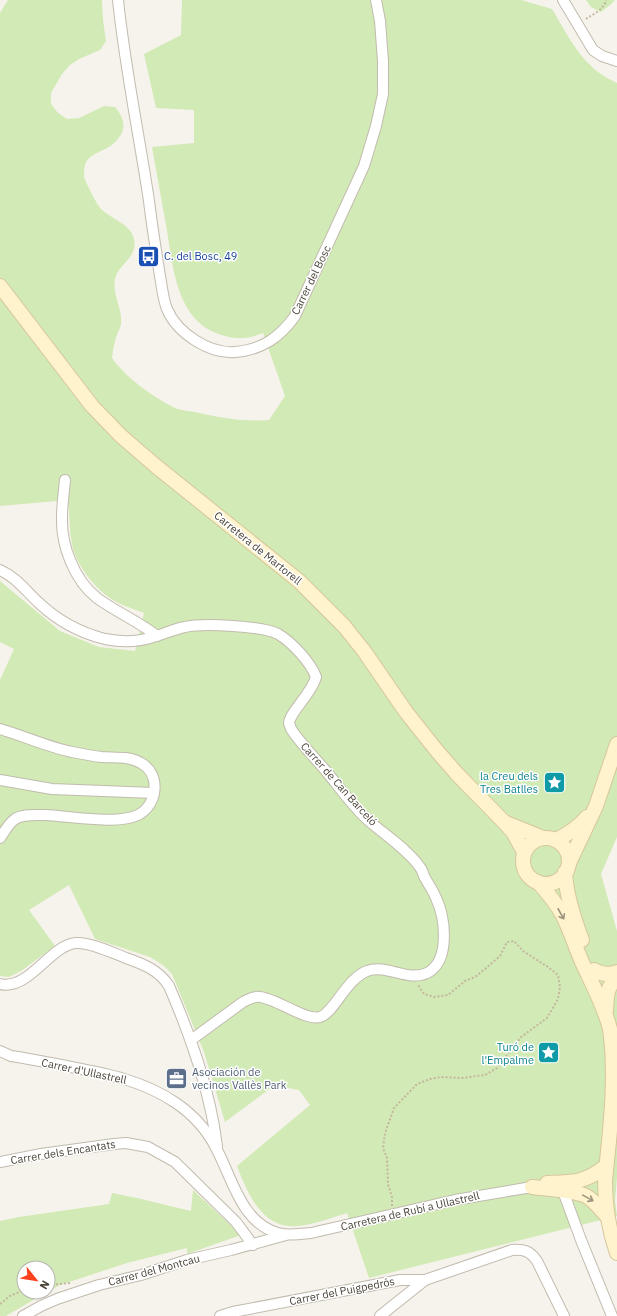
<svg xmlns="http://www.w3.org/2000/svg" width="617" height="1316" viewBox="0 0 617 1316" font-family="'IBM Plex Sans',sans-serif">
  <rect width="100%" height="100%" fill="#f6f3ec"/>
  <g fill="#d2eab5">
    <path d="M8,0h94l1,20 3,21 -6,9 -21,9 -9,6 -8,9 -11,19v11l7,9 9,6 12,-1 25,-12 11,1c11,13 12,25 -2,37 -7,7 -25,9 -28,21 -1,3 -1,9 -1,12 2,6 13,28 17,32 10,10 30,15 33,30 4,19 -16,25 -19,40 -3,17 8,30 6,45 0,3 -3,7 -4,11 -3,8 -4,15 -5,23 14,20 41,39 63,50 7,3 16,3 24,5 24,5 45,9 70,7l16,-24 -22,-63c-6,2 -13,5 -20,5 -9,1 -19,-2 -27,-5 -39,-15 -43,-65 -49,-102 -5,-28 -10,-56 -15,-84l42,-4v-33l-38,-2 -12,-54 37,-19 1,-35h339l31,9c14,23 26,49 49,65 5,4 11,6 16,9v754l-16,37 16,57v246l-2,24 2,15 -248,62 -22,-65c-17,5 -41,15 -58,13 -29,-2 -43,-36 -52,-60l73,-61 -11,-15 -11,-2h-17l-46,34 -21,-70 -32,-78 -9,-9 -13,-8 -55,-18 -26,-54 -40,25 26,36 -34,25 -12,6 -9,-1v-296l14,-31 -14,-7v-61l60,50 39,16 36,4 9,-38c-10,-4 -21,-7 -31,-13 -19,-12 -37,-35 -41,-56 -3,-14 -2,-30 -4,-44l-68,6v-493z"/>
    <path d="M586,0h29l-5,5 -9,7 -10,-5z"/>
    <path d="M193,1190l48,45 -54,19v-6l-60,15 -67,22 -12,7v-24h-24v24h23l-41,24h-6v-95l19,-4 90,-13 3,-11 25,5 54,13z"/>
  </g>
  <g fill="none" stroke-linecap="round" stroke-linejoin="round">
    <defs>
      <g id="street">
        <path d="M118,0c7,68 21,134 31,201 3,25 7,50 11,75 2,11 3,23 7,33 10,24 42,45 68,43 27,-2 45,-15 60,-36l69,-150 12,-40 7,-32v-33l-3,-40 -4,-21"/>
        <path d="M563,0l30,50 9,6 15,5"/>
        <path d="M65,480c-1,12 -3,24 -3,37 -1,28 12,63 35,81 19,14 41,23 60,38"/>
        <path d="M0,570c16,7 26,21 39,33 18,17 42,30 66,36 15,3 33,3 48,-2 11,-3 21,-8 32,-10 18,-4 78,-1 93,7 14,8 33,29 38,43 -4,16 -26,35 -27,46 0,1 2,5 2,6 10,15 23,28 35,42 14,17 27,36 43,50 16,14 38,28 50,45 3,3 4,7 5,10 4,8 9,14 12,22 9,19 15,63 -9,75 -19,9 -40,-9 -60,-2 -21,8 -33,42 -47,46 -14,4 -43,-18 -60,-20 -6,-1 -11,2 -17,5l-52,38"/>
        <path d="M0,729c24,7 48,18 72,23 10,2 20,4 30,5 13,1 27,-1 39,6 20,11 17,42 -3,52 -21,10 -69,1 -93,0 -10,0 -22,-1 -30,4 -7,5 -10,12 -15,19"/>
        <path d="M0,780l52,9 102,4"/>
        <path d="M0,984c29,7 50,-39 76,-41 14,-1 37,10 50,15 17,6 33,12 43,28 22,51 41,104 48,160"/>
        <path d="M0,1051l11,5c20,3 40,7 60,11 37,7 73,14 105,36 16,11 31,27 40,45 16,29 25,75 62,85 11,3 22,1 33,0l144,-33 77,-13"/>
        <path d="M0,1162l41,-8 73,-10 12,-1 22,4 27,15 61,60 17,23"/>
        <path d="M563,1191l18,49 31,76"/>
        <path d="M23,1316l18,-10 16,-7 42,-14 42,-10 46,-15 44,-10 55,-15"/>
        <path d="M220,1316l13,-4 167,-32h25l87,-30c12,-1 18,1 25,11l27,55"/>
        <path d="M380,1316l45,-36"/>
      </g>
      <g id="secondary">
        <path d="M0,286l92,120 29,30 36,31 142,114 45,45 20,25 42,61 31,39 20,23 47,48 9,10 11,20"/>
        <path d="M506,823l37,15"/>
        <circle cx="546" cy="861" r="23"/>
        <path d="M556,840c12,-6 22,-12 31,-23"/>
        <path d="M569,863l27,-57 21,-62"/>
        <path d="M565,872c1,23 9,47 17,68"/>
        <path d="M538,882c9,10 18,21 24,32 8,15 13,32 20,48 10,22 22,43 28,67 7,48 0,103 -5,151 0,27 3,48 12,73"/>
        <path d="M594,970c8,5 15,5 23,2"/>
        <path d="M606,1010c1,-12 0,-24 11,-31"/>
        <path d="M547,1183c26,-1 38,0 59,-17"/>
        <path d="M532,1187c14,2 42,3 54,9 8,4 14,13 20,19"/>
      </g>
    </defs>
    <use href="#street" stroke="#c2bbae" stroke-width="12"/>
    <use href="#secondary" stroke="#d6c79b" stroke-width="16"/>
    <g stroke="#c4b79f" stroke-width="2" stroke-dasharray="2 2" stroke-linecap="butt">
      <path d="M586,19c7,-5 18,-9 20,-19"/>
      <path d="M392,1206v-9l-4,-13 -1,-26 -4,-10 2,-15 9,-25 23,-24 13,-5 11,-2 21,1 14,-2 9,-1 12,-7 24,-31 26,-19 11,-19 2,-12 -2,-12 -10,-8 -25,-16 -9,-10 -7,1 -7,14 -15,13 -10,8 -10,4 -17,14 -14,2 -10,-3 -6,-9"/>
      <path d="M48,1285l23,-2"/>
      <path d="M0,1304l10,-8 14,-6"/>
    </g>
    <use href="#street" stroke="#fff" stroke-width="10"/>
    <use href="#secondary" stroke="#fff3cd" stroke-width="14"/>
  </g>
  <defs><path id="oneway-shaft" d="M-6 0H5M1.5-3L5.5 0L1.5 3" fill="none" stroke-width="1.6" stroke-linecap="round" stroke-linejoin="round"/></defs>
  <g stroke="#9c937c">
    <use href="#oneway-shaft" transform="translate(561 914) rotate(61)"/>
    <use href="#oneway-shaft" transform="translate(588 1198) rotate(29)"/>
  </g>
  <defs>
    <symbol id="bus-square" viewBox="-11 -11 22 22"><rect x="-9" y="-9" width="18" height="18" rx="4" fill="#1a4fb4" stroke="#fff"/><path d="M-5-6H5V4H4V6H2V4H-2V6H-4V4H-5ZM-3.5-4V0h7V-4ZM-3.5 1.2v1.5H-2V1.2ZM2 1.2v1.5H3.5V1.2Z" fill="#fff"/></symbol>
    <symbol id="sight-square" viewBox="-11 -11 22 22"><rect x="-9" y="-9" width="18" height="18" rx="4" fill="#0f9aa8" stroke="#fff"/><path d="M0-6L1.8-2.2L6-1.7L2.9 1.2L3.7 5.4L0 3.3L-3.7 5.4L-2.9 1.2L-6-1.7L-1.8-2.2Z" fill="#fff"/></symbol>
    <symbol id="office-square" viewBox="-11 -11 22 22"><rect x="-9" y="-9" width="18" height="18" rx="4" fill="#5c6f8a" stroke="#fff"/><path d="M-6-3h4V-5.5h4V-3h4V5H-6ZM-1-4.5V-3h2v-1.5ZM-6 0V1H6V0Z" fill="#fff"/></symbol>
  </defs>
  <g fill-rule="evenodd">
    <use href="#bus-square" x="136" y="244" width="25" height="25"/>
    <use href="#sight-square" x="542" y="770" width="25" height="25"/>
    <use href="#sight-square" x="536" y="1040" width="25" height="25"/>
    <use href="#office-square" x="164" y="1066" width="25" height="25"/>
  </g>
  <g text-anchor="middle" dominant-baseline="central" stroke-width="3" stroke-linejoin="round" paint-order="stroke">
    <g font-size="11" fill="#164399" stroke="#fff" text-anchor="start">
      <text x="164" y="256">C. del Bosc, 49</text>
    </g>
    <g font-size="11" fill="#4b4439" stroke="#fff">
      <text transform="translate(311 280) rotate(-64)">Carrer del Bosc</text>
      <text transform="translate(258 548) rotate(39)">Carretera de Martorell</text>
      <text transform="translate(339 784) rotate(48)">Carrer de Can Barceló</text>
      <text transform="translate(84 1071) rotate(12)">Carrer d'Ullastrell</text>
      <text transform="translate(63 1152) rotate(-9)">Carrer dels Encantats</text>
      <text transform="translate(410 1211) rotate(-13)">Carretera de Rubí a Ullastrell</text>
      <text transform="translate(154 1270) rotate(-15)">Carrer del Montcau</text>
      <text transform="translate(342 1291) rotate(-11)">Carrer del Puigpedrós</text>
    </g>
    <g font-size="11" fill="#0d838f" stroke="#fff" text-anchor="end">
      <text x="538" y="776">la Creu dels<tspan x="538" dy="13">Tres Batlles</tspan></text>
      <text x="534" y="1047">Turó de<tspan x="534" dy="13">l'Empalme</tspan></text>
    </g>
    <g font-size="11" fill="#4e5e75" stroke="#fff" text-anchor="start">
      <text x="192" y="1072">Asociación de<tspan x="192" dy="13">vecinos Vallès Park</tspan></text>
    </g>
  </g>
  <g transform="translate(36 1280) rotate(120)"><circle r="19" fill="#ffffff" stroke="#b7b4b0"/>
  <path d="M0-3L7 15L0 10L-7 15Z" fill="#fc3f1d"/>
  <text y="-6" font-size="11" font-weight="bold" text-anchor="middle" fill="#4b4439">N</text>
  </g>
</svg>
